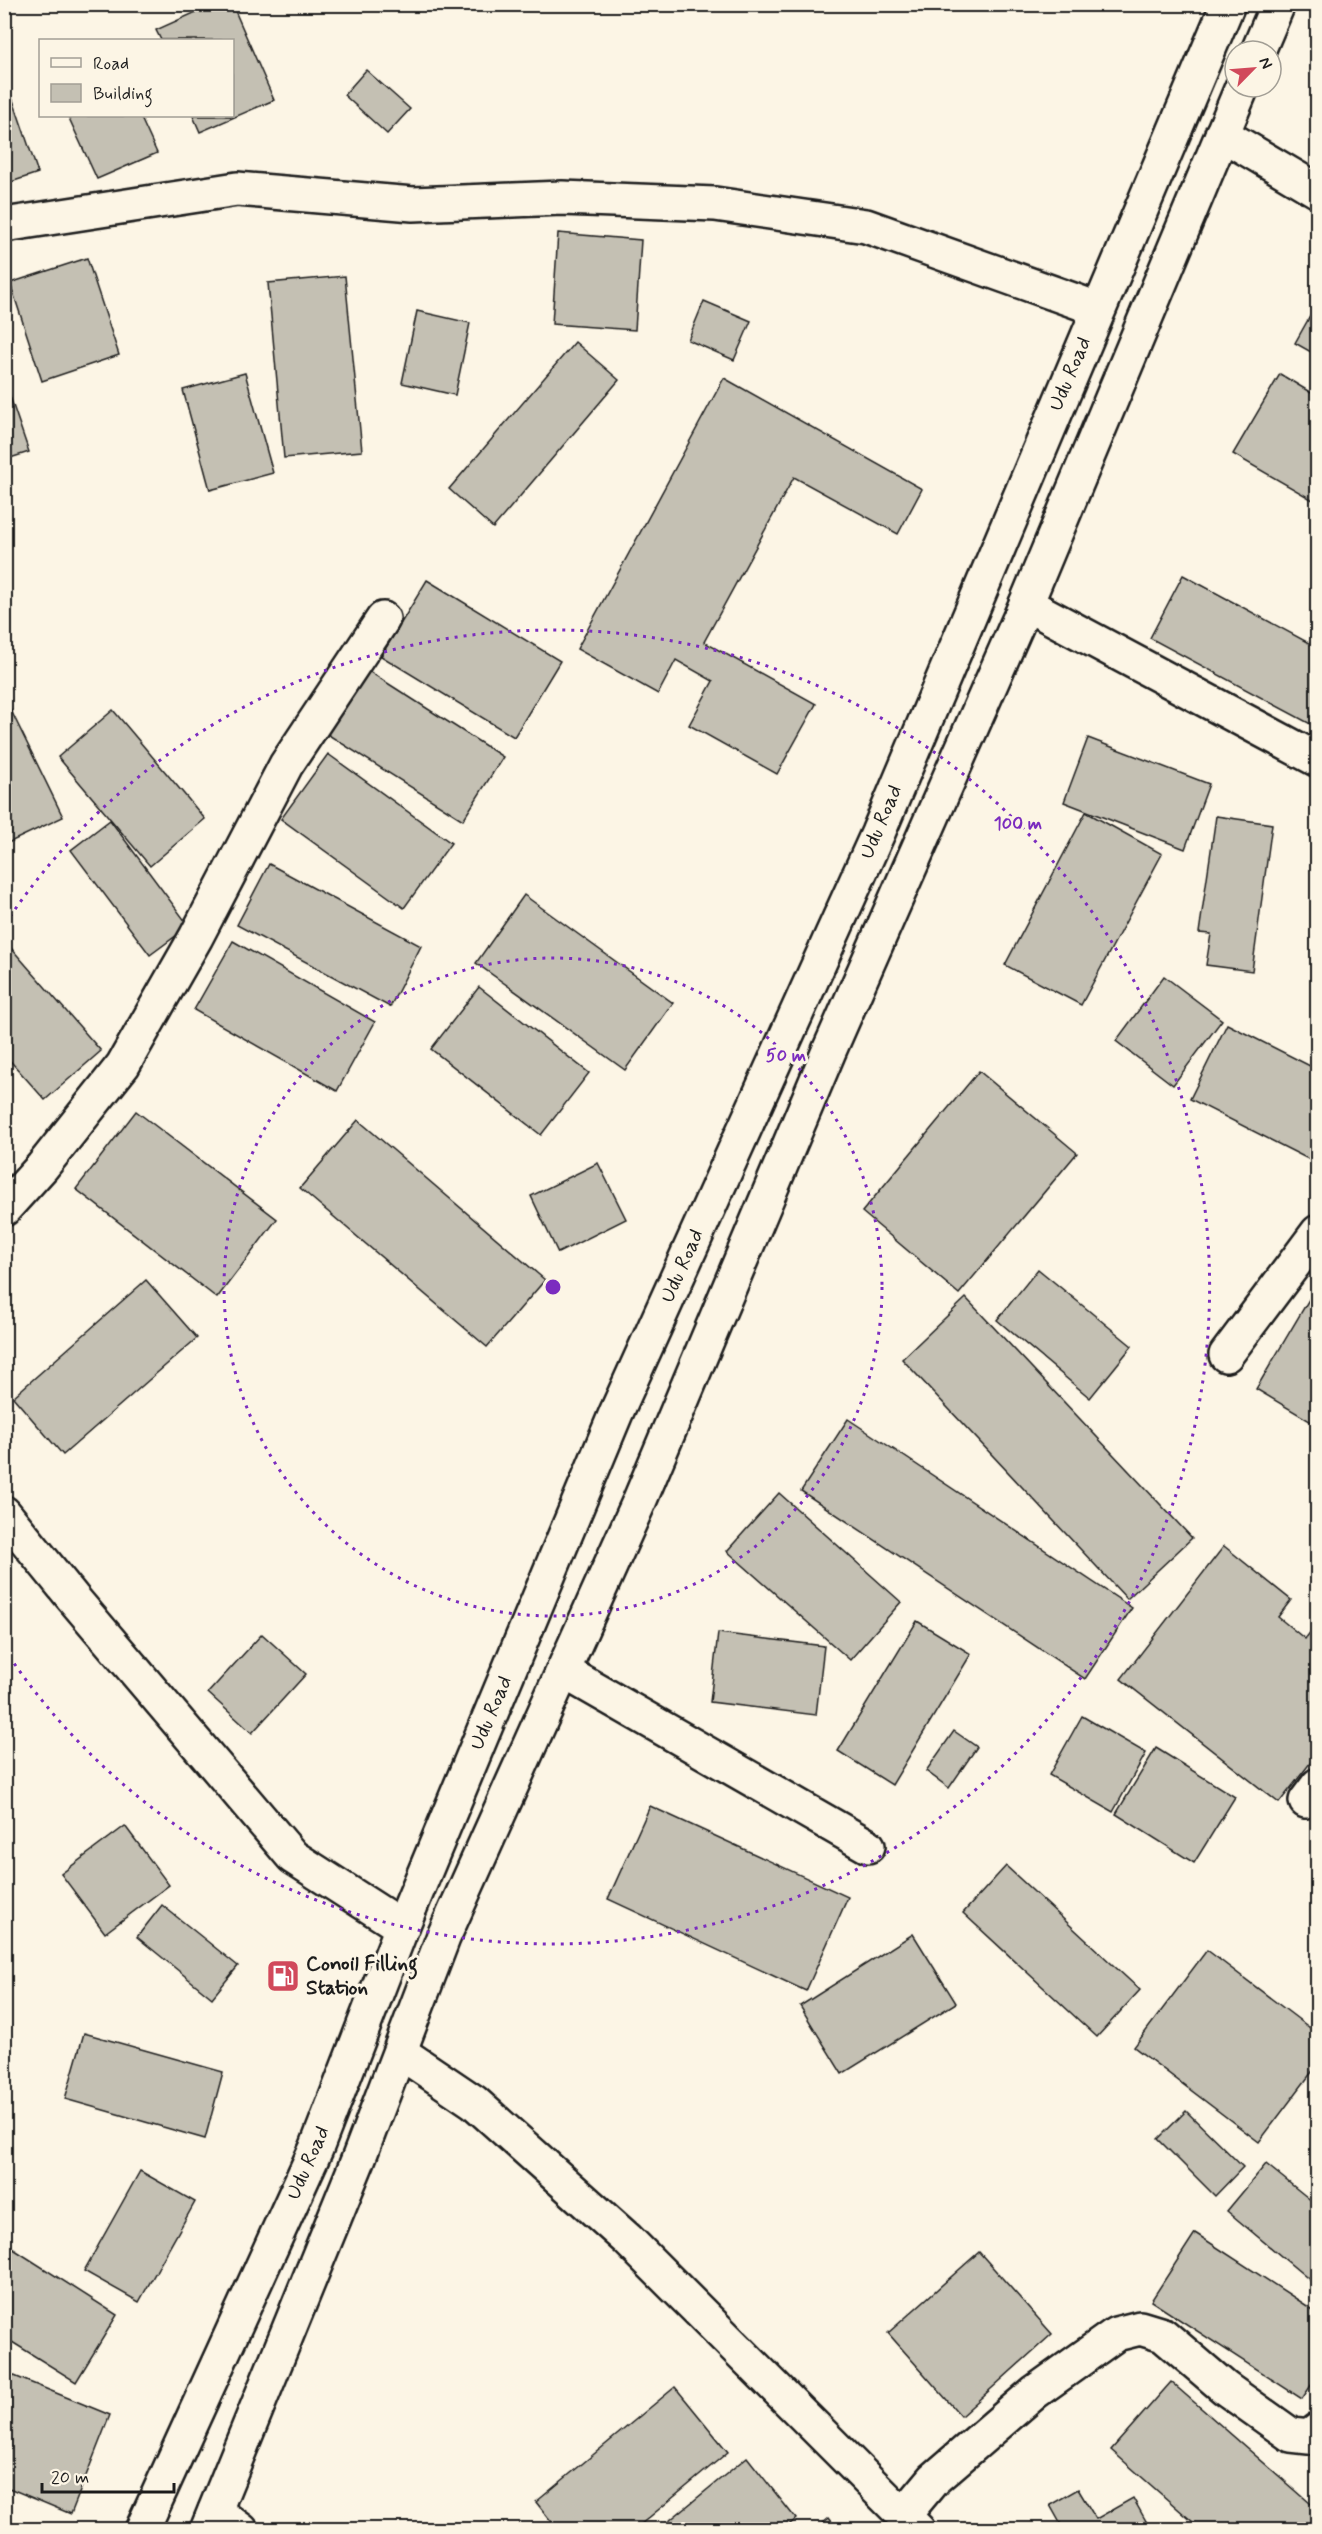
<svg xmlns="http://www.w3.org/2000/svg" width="1322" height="2534" viewBox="0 0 1322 2534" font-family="Mynerve,sans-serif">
  <rect width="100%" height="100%" fill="#fcf5e5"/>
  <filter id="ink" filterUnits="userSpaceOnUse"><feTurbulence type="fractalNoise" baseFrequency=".0167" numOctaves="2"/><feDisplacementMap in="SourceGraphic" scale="12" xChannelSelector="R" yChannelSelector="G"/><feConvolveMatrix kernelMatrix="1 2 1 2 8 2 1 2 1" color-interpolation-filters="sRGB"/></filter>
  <g filter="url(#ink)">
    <g fill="#c4c0b3" stroke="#1c1c1c" stroke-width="1.5">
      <path d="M214,4h18l42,96 -74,32 -7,-16h39v-76h-71l-5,-10z"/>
      <path d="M366,70l44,39 -23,25 -43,-39z"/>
      <path d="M13,100l25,73 -30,10 -4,-12v-68z"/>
      <path d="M68,116h72l17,37 -60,26z"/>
      <path d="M558,233l83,7 -6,90 -83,-6z"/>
      <path d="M87,258l32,97 -77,26 -32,-98z"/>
      <path d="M345,276l17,175 -78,7 -16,-175z"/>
      <path d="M704,301l47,20 -17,39 -46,-20z"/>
      <path d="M1318,302v54l-23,-13z"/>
      <path d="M417,311l53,12 -15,72 -53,-12z"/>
      <path d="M575,342l44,38 -126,148 -44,-39z"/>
      <path d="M245,373l28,100 -63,17 -27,-100z"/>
      <path d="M1280,374l38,23v106l-85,-49z"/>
      <path d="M724,378l198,111 -24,45 -104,-57 -90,165 112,62 -39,70 -88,-49 24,-44 -37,-21 -18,34 -81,-45z"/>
      <path d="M4,379l25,73 -25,8z"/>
      <path d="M1183,575l135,73v80l-168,-90z"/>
      <path d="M427,580l133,81 -46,76 -133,-81z"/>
      <path d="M367,670l136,87 -40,63 -136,-86z"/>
      <path d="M4,696l59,121 -55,26 -4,-8z"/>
      <path d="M113,710l92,109 -55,47 -92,-109z"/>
      <path d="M1088,738l121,46 -24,65 -121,-47z"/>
      <path d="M328,754l123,89 -47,65 -123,-89z"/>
      <path d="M1086,812l76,42 -81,151 -76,-40z"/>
      <path d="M1216,816l56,8 -20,147 -46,-6 5,-31 -12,-1z"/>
      <path d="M110,820l79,106 -39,29 -79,-105z"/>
      <path d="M269,864l152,82 -31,61 -153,-82z"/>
      <path d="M524,895l149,108 -48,67 -149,-107z"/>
      <path d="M4,940l97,111 -56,49 -41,-46z"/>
      <path d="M233,941l142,81 -38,69 -143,-81z"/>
      <path d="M1164,976l58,44 -49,65 -57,-44z"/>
      <path d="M479,987l110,86 -48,62 -110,-86z"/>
      <path d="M1227,1024l91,46v94l-128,-65z"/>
      <path d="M979,1071l98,82 -118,141 -97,-82z"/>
      <path d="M136,1111l141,108 -60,79 -141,-109z"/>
      <path d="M358,1120l187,160 -58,67 -187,-159z"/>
      <path d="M598,1163l28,56 -68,34 -27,-57z"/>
      <path d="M1038,1269l94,77 -42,52 -93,-78z"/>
      <path d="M146,1280l51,58 -134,117 -50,-58z"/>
      <path d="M1318,1284v142l-62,-37z"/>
      <path d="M966,1298l226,240 -65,61 -225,-240z"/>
      <path d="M848,1419l284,189 -47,71 -284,-188z"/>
      <path d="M779,1493l122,109 -51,58 -123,-109z"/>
      <path d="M1224,1546l67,54 -13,17 27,22 11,-14 2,1v127l-39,50 -158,-124z"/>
      <path d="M917,1621l54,33 -79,131 -54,-34z"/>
      <path d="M718,1633l106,13 -8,69 -106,-13z"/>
      <path d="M262,1634l44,40 -54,59 -44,-40z"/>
      <path d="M1082,1716l64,37 -33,59 -64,-37z"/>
      <path d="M954,1731l23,16 -28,41 -23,-17z"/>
      <path d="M1156,1748l79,49 -41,66 -78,-49z"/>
      <path d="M650,1806l198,91 -42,94 -198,-92z"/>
      <path d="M125,1826l44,59 -64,48 -44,-59z"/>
      <path d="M1006,1866l134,124 -43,47 -134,-124z"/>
      <path d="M162,1905l76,61 -26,32 -75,-61z"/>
      <path d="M913,1934l43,69 -114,71 -42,-68z"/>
      <path d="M1207,1950l111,84v30l-59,78 -125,-95z"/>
      <path d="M84,2033l139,39 -18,67 -140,-40z"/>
      <path d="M1186,2111l57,56 -28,29 -57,-57z"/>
      <path d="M1266,2164l52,42v81l-91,-76z"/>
      <path d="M140,2171l55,31 -56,100 -55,-31z"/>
      <path d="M1195,2233l123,80v62l-16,24 -151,-98z"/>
      <path d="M4,2243l113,72 -41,67 -72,-45z"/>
      <path d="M979,2252l73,82 -91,82 -73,-83z"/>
      <path d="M7,2373l103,42 -39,99 -67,-28v-106z"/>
      <path d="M1171,2382l147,128v20h-116l-91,-80z"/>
      <path d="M675,2387l53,65 -94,78h-76l-22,-28z"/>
      <path d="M747,2457l49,62 -13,11h-125z"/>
      <path d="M1078,2489l18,30 37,-21 18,32h-87l-14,-25z"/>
      <path d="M829,2518l9,12h-23z"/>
    </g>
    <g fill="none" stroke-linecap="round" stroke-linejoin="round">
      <defs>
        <g id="minor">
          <path d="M1222,134l96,57"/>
          <path d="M4,225l233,-36 176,15 149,-6 153,6 151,22 232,83"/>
          <path d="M1026,604l292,156"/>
          <path d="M4,1209l38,-42 81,-102 73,-128 90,-172 97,-146"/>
          <path d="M1226,1355l92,-123"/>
          <path d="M4,1513l69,85 220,259 109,70"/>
          <path d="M563,1671l305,175"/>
          <path d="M1306,1801l12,-16"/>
          <path d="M400,2052l74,50 153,137 291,291"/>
          <path d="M215,2511l26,19"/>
          <path d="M904,2515l30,-36 101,-87 81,-58 24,-6 23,7 62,53 66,47 18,2 9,-7"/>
        </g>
        <g id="major">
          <path d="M1258,51l20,-47"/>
          <path d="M142,2530l174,-381 86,-222 214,-514 262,-580 350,-829"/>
          <path d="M207,2530l151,-370 85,-222 196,-436 190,-451 197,-447 216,-517"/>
        </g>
      </defs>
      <use href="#minor" stroke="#1c1c1c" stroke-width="38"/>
      <use href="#major" stroke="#1c1c1c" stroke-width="38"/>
      <use href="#minor" stroke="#fcf5e5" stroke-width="33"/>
      <use href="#major" stroke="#fcf5e5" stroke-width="33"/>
    </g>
  </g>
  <g fill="none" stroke="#7b2cbf" stroke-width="3" stroke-dasharray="3 6">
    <circle cx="553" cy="1287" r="329"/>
    <path d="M5 924A657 657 0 1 1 5 1650"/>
  </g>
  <defs>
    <symbol id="fuel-square" viewBox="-11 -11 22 22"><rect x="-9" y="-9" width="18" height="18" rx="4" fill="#d1495b" stroke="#fcf5e5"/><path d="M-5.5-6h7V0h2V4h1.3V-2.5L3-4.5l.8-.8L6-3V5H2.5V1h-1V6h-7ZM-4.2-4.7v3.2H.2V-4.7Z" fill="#fff"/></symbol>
  </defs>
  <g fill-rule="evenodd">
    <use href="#fuel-square" x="264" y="1957" width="38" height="38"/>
  </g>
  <g text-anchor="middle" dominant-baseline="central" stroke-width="6" stroke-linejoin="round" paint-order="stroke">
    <g font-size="21" fill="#1c1c1c" stroke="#fcf5e5">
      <text transform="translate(1070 374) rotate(-67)">Udu Road</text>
      <text transform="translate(881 822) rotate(-67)">Udu Road</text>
      <text transform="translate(682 1266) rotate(-66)">Udu Road</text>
      <text transform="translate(491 1713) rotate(-67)">Udu Road</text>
      <text transform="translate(308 2163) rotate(-66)">Udu Road</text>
    </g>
    <g font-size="21" font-weight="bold" fill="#1c1c1c" stroke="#fcf5e5" text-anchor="start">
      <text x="306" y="1964">Conoil Filling<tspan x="306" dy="24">Station</tspan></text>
    </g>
  </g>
  <circle cx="553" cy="1287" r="9" fill="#7b2cbf" stroke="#fcf5e5" stroke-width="3"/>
  <g font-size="18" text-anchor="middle" font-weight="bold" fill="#7b2cbf" stroke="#fcf5e5" stroke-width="6" stroke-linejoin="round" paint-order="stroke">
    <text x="1018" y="829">100 m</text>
    <text x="786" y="1061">50 m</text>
  </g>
  <rect width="1322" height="2534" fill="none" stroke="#fcf5e5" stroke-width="24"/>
  <rect x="12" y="12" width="1298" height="2510" fill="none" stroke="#1c1c1c" stroke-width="2" filter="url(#ink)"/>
  <rect x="39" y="39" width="195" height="78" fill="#fcf5e5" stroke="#a29e95" stroke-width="1.5"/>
  <rect x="51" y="58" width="30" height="9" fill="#fcf5e5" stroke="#a29e95" stroke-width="1.5"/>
  <text x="93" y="69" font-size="18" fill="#1c1c1c">Road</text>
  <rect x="51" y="84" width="30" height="18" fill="#c4c0b3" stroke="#a29e95" stroke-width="1.5"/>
  <text x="93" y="99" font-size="18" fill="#1c1c1c">Building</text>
  <g transform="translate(1253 69) rotate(65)"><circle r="28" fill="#fcf5e5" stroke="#a29e95" stroke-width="1.5"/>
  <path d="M0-4.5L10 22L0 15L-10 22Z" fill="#d1495b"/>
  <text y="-9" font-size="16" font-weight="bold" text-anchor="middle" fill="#1c1c1c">N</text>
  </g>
  <path d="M42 2483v9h132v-9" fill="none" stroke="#1c1c1c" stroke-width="3"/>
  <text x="51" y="2483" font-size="18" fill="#1c1c1c" stroke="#fcf5e5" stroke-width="4.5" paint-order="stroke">20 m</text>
</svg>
